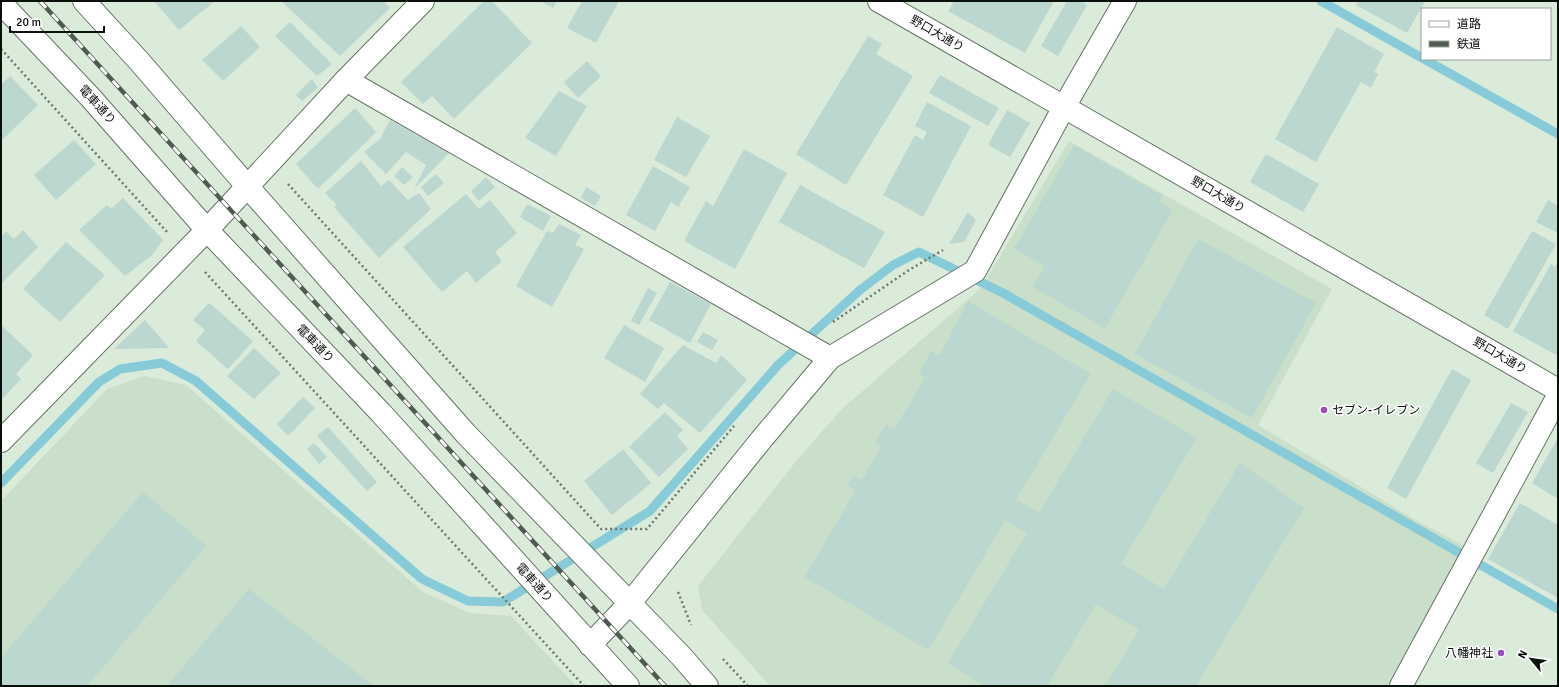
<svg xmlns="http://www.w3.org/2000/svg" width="1559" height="687" viewBox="0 0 1559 687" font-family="Signika,'Noto Sans JP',sans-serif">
  <rect width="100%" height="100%" fill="#daebda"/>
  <g fill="#c9dfc9">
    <path d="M1069,141l263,148 -74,136 156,94 52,28 -77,139h-619l-68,-76 -4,-24 99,-126 45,-51 139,-121z"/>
    <path d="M145,376l41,9 237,207 47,21 41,3 65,70h-575v-185l106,-112z"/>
  </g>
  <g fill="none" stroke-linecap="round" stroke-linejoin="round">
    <g stroke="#87cbd9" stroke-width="9">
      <path d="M1321,1l101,57"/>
      <path d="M1424,59l134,75"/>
      <path d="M1,483l98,-101 21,-13 42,-6 34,18 226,198 46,22 35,1 147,-91 128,-146 82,-75 33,-25 26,-13 84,41 555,316"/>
    </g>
  </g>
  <g fill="#bcd6d0">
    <path d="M154,1h61l-36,29z"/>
    <path d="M281,1h102l7,7 -50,48z"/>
    <path d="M484,1h8l40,42 -78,76 -22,-23 -9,8 -22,-22z"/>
    <path d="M540,1h17l-4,7z"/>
    <path d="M582,1h37l-23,42 -29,-15z"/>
    <path d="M954,1h100l-29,52 -77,-42z"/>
    <path d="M1067,1h13l7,4 -29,51 -17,-10z"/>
    <path d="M1358,1h67l-18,32 -51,-28z"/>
    <path d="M290,22l42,42 -15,12 -42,-40z"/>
    <path d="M241,26l19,21 -37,34 -21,-21z"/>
    <path d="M1337,27l47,27 -10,18 4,2 -7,14 -10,-6 -45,80 -41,-23z"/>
    <path d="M868,36l14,8 -6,10 37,22 -67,109 -50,-31z"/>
    <path d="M587,61l14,15 -23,22 -14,-16z"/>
    <path d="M940,75l59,33 -11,18 -59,-33z"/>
    <path d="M10,76l28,29 -37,36v-56z"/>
    <path d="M312,79l6,9 -16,13 -6,-6z"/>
    <path d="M559,91l28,15 -31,50 -31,-18z"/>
    <path d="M927,102l44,24 -48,91 -40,-22 32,-60 8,5 4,-8 -12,-6z"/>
    <path d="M355,108l21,24 -58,57 -22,-25z"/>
    <path d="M1007,110l23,13 -20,34 -22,-12z"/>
    <path d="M677,117l33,19 -24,41 -32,-17z"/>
    <path d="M390,120l59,33 -35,36 12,-24 -20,-13 -20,22 -22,-22 16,-13z"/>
    <path d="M74,140l22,24 -40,36 -22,-25z"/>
    <path d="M1074,145l89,51 -4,6 14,8 -68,118 -72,-41 12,-21 -31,-17z"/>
    <path d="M744,149l43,24 -52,96 -51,-28 22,-40 7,5z"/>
    <path d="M1266,154l53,30 -16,28 -53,-30z"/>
    <path d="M361,161l20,25 8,-6 19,20 11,-7 12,16 -52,49 -45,-51 3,-2 -12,-12z"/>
    <path d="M653,166l37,21 -12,20 -7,-5 -16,29 -29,-16z"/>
    <path d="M402,167l11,10 -9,8 -10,-9z"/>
    <path d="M436,174l8,9 -16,13 -7,-9z"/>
    <path d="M486,177l9,10 -16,14 -8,-10z"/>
    <path d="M800,185l85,47 -21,36 -85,-46z"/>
    <path d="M586,187l15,9 -6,10 -14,-8z"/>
    <path d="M466,194l13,15 11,-9 27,33 -22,19 7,9 -26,22 -9,-12 -25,21 -39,-45z"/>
    <path d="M123,198l40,42 -11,15 -27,21 -46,-46 28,-25 4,4z"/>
    <path d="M1548,200l10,6v27l-22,-11z"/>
    <path d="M527,204l24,12 -8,15 -23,-14z"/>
    <path d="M968,212l8,8 -12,22 -15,2z"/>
    <path d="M559,224l22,11 -6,10 9,4 -32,58 -36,-21 31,-55 6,2z"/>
    <path d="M23,230l15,17 -37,37v-47l5,-6 8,8z"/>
    <path d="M1532,231l24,13 -48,85 -24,-14z"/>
    <path d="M1198,239l118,64 -64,115 -117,-64z"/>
    <path d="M66,242l39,33 -45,47 -37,-33z"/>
    <path d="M1558,261v91l-2,3 -43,-24 38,-67 4,3z"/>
    <path d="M670,282l41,22 -21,39 -41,-23z"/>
    <path d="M648,288l9,5 -18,32 -8,-4z"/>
    <path d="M968,301l123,73 -75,126 23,13 74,-124 84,49 -76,125 43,26 76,-126 64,45 -108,178h-91l34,-56 -43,-26 -49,82h-62l-37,-23 79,-130 -22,-12 -77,129 -123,-73 50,-86 -7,-6 5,-10 9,5 19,-33 -6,-4 11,-18 8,4 31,-51 -6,-5 12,-22 9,4z"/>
    <path d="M209,303l44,38 -25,28 -32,-28 9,-11 -12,-10z"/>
    <path d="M145,320l24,28 -55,1z"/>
    <path d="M1,325l32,30 -17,19 5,5 -20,21z"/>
    <path d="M624,325l40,23 -19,34 -41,-24z"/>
    <path d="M703,332l15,8 -6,10 -15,-8z"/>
    <path d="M683,345l33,18 5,-8 26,25 -47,53 -36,-30 -6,6 -18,-15z"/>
    <path d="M254,348l27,25 -27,26 -27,-23z"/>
    <path d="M1452,369l19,11 -65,119 -19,-11z"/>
    <path d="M303,397l12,11 -27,28 -11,-12z"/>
    <path d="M1511,403l17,9 -35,61 -17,-10z"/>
    <path d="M665,412l18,18 -6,6 11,13 -29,28 -30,-30z"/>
    <path d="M328,427l49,55 -10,9 -50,-55z"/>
    <path d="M1558,438v61l-26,-16z"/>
    <path d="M314,443l13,14 -8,7 -12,-15z"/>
    <path d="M623,449l28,34 -39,32 -28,-34z"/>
    <path d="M143,492l63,54 -119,140h-86v-28z"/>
    <path d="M1520,503l38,22v73l-70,-39z"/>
    <path d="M249,589l125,97h-207z"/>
  </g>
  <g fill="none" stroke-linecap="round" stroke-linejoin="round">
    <defs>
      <g id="minor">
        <path d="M346,80l484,278"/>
        <path d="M1064,107l61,-106"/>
        <path d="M1,441l206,-211 139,-150 77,-79"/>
        <path d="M1401,686l157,-290"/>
      </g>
      <g id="tertiary">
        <path d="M84,1l55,60 108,125 219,248 216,223 25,29"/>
        <path d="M879,1l679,389"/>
        <path d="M1,3l90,95 116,132 174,183 247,273"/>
        <path d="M590,645l40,-42 131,-163 69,-82 145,-87 89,-164"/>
      </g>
    </defs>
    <use href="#minor" stroke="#657465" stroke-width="24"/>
    <use href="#tertiary" stroke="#657465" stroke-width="24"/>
    <g stroke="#6d786d" stroke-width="2.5" stroke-dasharray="2 3" stroke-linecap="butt">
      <path d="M1,49l166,183"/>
      <path d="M288,184l313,345h46l87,-103"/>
      <path d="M205,272l379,414"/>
      <path d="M833,322l76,-52 34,-20"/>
      <path d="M678,592l13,33"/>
      <path d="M723,659l25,27"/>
    </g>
    <use href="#minor" stroke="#fff" stroke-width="22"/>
    <use href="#tertiary" stroke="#fff" stroke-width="22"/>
    <defs>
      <path id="rail" d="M40,1l625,685"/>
    </defs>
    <use href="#rail" stroke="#505a50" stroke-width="4.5"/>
    <use href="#rail" stroke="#fff" stroke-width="3" stroke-dasharray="9" stroke-linecap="butt"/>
  </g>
  <g fill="#9a4ec0" stroke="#fff" stroke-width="1.5">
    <circle cx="1324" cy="410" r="4"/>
    <circle cx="1501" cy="653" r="4"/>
  </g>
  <g text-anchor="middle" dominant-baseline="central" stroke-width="3" stroke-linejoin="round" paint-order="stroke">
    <g font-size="12" fill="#0a100a" stroke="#fff">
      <text transform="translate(937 34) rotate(30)">野口大通り</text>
      <text transform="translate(97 105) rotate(48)">電車通り</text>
      <text transform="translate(1218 195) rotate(30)">野口大通り</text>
      <text transform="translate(315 344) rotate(46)">電車通り</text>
      <text transform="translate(1500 356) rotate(30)">野口大通り</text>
      <text transform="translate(534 583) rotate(48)">電車通り</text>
    </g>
    <g font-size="12" fill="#0a100a" stroke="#fff" text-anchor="start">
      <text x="1332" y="410">セブン-イレブン</text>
      <text x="1493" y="653" text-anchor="end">八幡神社</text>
    </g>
  </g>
  <rect width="1559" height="687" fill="none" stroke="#0a100a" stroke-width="4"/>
  <rect x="1421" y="8" width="130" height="52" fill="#ffffff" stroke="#9d9f9d"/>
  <rect x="1429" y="21" width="20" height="6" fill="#ffffff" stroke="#9d9f9d"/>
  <text x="1457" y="28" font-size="12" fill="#0a100a">道路</text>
  <rect x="1429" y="41" width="20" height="6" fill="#505a50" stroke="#9d9f9d"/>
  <text x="1457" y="48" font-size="12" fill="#0a100a">鉄道</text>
  <g transform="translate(1531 659) rotate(299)" stroke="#ffffff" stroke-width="3" paint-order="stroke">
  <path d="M0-3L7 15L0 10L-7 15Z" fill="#0a100a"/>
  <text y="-6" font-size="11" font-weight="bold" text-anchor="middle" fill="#0a100a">N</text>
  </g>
  <path d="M10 26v6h94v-6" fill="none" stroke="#0a100a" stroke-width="2"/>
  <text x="16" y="26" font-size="12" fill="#0a100a" stroke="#ffffff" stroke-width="3" paint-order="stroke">20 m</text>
</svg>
